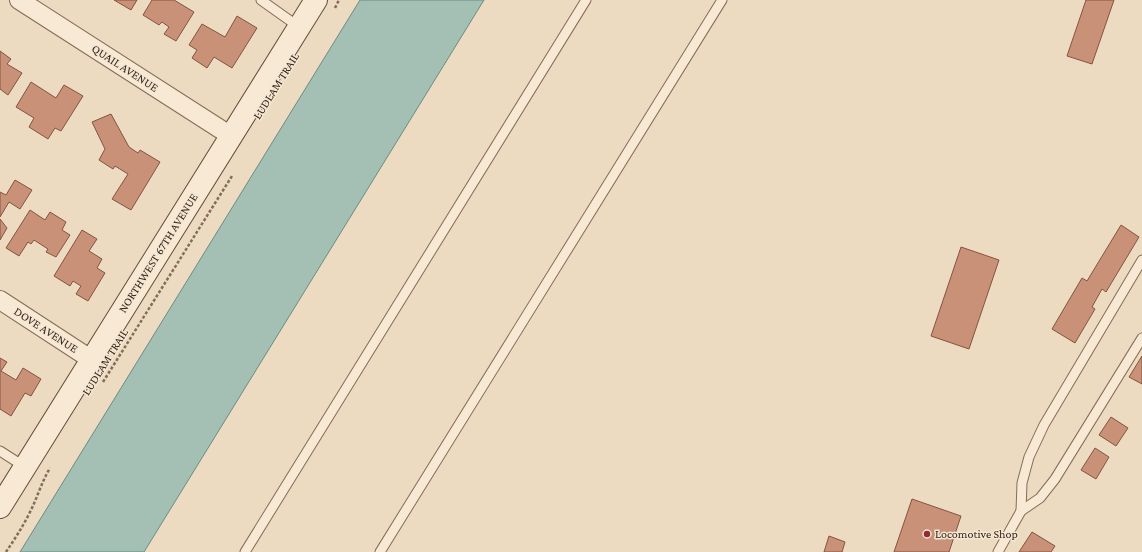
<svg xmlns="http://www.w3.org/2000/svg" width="1142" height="552" viewBox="0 0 1142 552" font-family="'Crimson Pro',serif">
  <rect width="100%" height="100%" fill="#ecdbc1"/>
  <path fill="#a4bfb4" stroke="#6b8c81" d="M360,0h124l-340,552h-124z"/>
  <g fill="#c99178" stroke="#835440">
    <path d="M114,0h23l-6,10z"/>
    <path d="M152,0h22l20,12 -18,29 -12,-7 5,-7 -7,-5 -3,3 -16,-10z"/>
    <path d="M1086,0h28l-22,64 -25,-8z"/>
    <path d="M237,16l20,12 -25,40 -18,-11 -7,11 -15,-10 5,-8 -8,-5 13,-21 23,13z"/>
    <path d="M0,51l11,8 -4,5 15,9 -14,22 -8,-6z"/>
    <path d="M31,82l25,16 8,-13 19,11 -22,35 -6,-3 -7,11 -19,-12 5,-9 -18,-11z"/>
    <path d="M111,114l18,33 9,6 2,-3 20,12 -29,48 -19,-11 16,-25 -13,-8 -2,3 -14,-9 6,-11 -13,-27z"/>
    <path d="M15,180l17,10 -12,19 -11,-7 -9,15v-25l6,3z"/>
    <path d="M30,210l15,10 5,-8 16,10 -4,8 8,5 -14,22 -10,-5 2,-3 -14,-9 -3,4 -3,-2 -9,14 -13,-8z"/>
    <path d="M0,219l7,9 -7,12z"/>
    <path d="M1121,225l18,12 -33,55 -4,-3 -10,18 3,2 -20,34 -23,-14 30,-51 5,3z"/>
    <path d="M82,230l15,9 -8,12 13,8 -5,9 8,5 -17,28 -12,-7 5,-8 -8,-5 -3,5 -16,-10z"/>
    <path d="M961,247l38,13 -30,89 -38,-13z"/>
    <path d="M1142,356v28l-13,-7z"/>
    <path d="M0,358l7,4 -6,9 15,9 7,-12 18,11 -10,17 -6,-3 -14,23 -11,-7z"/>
    <path d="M1111,417l17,11 -12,18 -17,-11z"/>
    <path d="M1095,448l14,9 -13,22 -15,-9z"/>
    <path d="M912,499l49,17 -12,36h-55z"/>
    <path d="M1032,532l23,14 -4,6h-32z"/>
    <path d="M829,536l16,6 -3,10h-18z"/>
  </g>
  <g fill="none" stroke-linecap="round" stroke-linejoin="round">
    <defs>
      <g id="lane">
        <path d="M261,0l38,27"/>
        <path d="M0,451l25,16"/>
        <path d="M1021,511l1,-28 7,-26 15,-32 98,-165"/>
        <path d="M245,552l341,-552"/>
        <path d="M380,552l342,-552"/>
        <path d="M998,552l23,-41 19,-13 15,-19 87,-141"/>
      </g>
      <g id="street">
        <path d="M19,0l212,136"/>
        <path d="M0,300l92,60"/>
      </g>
      <path id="secondary" d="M0,507l316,-507"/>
    </defs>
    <use href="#lane" stroke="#856c59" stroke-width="11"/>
    <use href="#street" stroke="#856c59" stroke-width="20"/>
    <use href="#secondary" stroke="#674d3d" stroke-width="24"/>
    <g stroke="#856c59" stroke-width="2.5" stroke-dasharray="3 2" stroke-linecap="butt">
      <path d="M335,8l4,-8"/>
      <path d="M103,382l129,-206"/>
      <path d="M6,552c8,-12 16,-24 23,-38 8,-15 12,-31 21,-46"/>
    </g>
    <use href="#lane" stroke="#f7e9d4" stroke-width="9"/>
    <use href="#street" stroke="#f7e9d4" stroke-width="18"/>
    <use href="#secondary" stroke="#f7e9d4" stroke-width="22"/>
  </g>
  <circle fill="#922b37" stroke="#f4e6d0" stroke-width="1.5" cx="927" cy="534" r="4"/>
  <g text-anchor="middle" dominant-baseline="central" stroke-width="3" stroke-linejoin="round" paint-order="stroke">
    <g font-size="12" fill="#35261d" stroke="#f4e6d0">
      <text transform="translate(125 68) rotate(33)">QUAIL AVENUE</text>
      <text transform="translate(276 86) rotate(-58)">LUDLAM TRAIL</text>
      <text transform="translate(158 253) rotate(-58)">NORTHWEST 67TH AVENUE</text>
      <text transform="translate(46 330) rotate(33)">DOVE AVENUE</text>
      <text transform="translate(105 362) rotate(-58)">LUDLAM TRAIL</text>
    </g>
    <g font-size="12" fill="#35261d" stroke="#f4e6d0" text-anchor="start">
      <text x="935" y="534">Locomotive Shop</text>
    </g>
  </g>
</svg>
